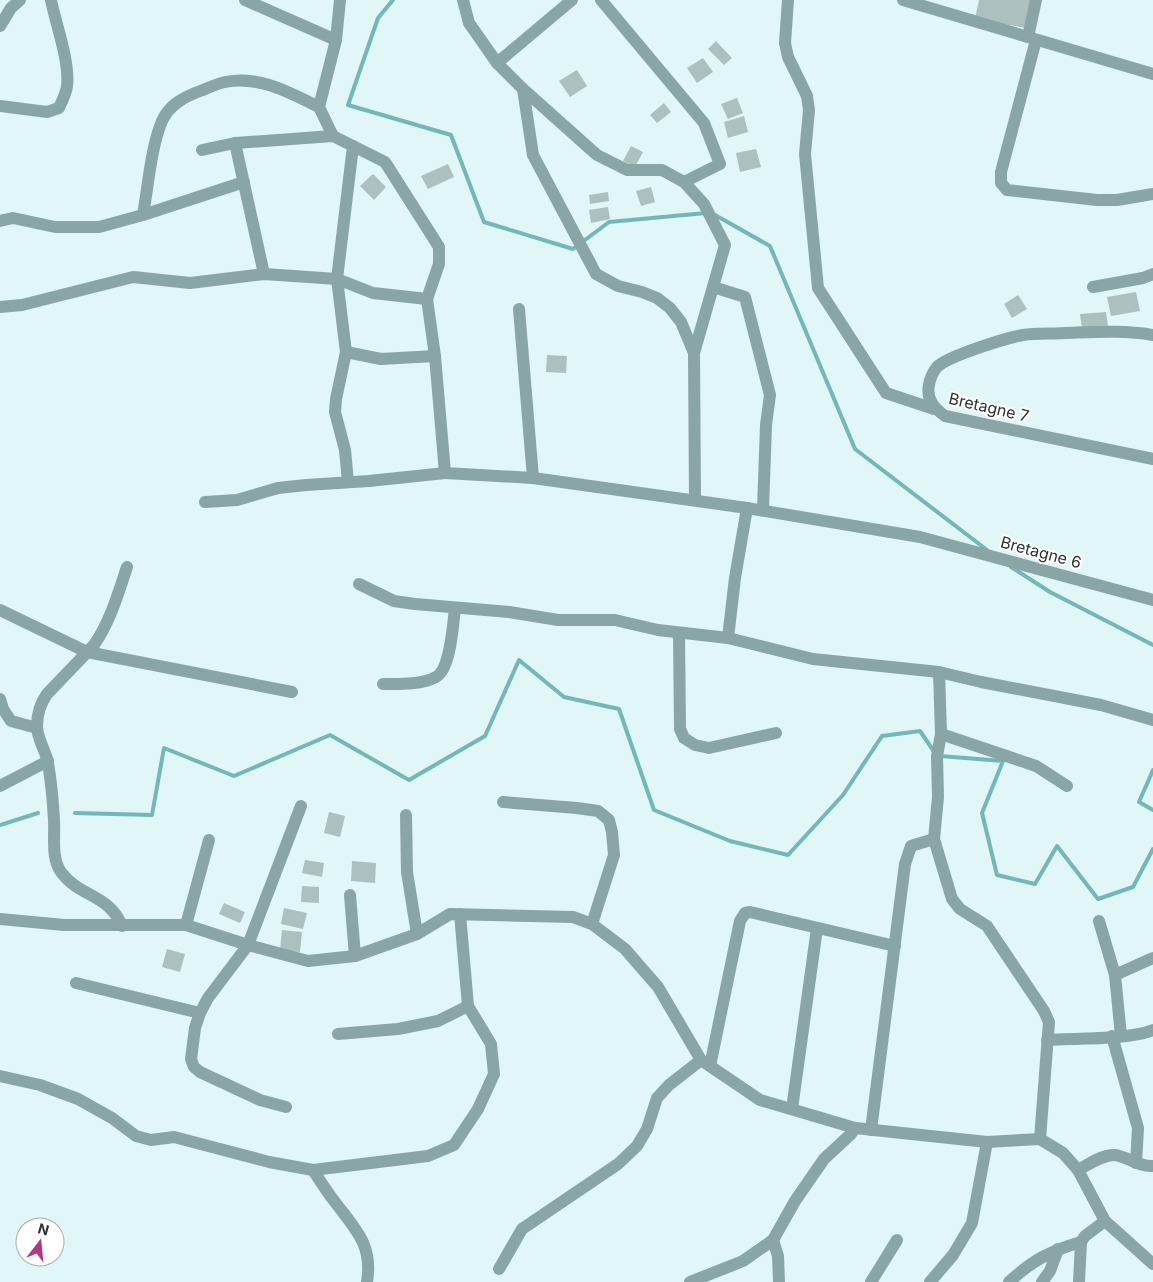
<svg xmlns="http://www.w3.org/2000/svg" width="1153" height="1282" viewBox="0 0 1153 1282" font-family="Inter,sans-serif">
  <rect width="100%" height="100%" fill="#e1f6f6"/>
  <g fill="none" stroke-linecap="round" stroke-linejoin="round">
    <g stroke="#73b7b6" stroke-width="4">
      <path d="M393,0l-15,18 -30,87 103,30 33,87 89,27 36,-27 97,-9"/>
      <path d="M715,215l55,31 85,203 132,101"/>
      <path d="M1011,567l39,25 103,53"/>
      <path d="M940,756l63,5 -21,52 15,62 38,9 22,-38 41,53 35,-12 20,-38"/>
      <path d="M1153,770l-14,32 14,8"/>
      <path d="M75,813l77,2 12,-67 70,28 96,-41 79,45 76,-44 34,-76 45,37 55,12 35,101 76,31 58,14 55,-60 39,-59 38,-5 15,22"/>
      <path d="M0,825l38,-12"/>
    </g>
  </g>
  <g fill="#abc0bf">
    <path d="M979,0h53l-6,28 -51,-9z"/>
    <path d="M716,41l16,17 -8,7 -16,-16z"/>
    <path d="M703,58l10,14 -16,11 -10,-15z"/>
    <path d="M577,70l10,16 -17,11 -11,-16z"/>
    <path d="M737,98l6,15 -15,6 -7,-15z"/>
    <path d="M664,103l7,9 -14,11 -7,-8z"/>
    <path d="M744,116l4,16 -20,6 -4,-16z"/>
    <path d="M631,146l12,6 -8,15 -12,-6z"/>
    <path d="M756,149l5,18 -21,5 -4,-19z"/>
    <path d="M448,164l6,13 -26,12 -7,-13z"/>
    <path d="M373,174l13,13 -12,13 -14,-14z"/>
    <path d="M651,187l4,15 -14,4 -5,-15z"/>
    <path d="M608,192l1,9 -19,3 -1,-9z"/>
    <path d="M608,207l2,12 -19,4 -2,-13z"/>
    <path d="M1136,292l4,19 -29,5 -4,-19z"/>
    <path d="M1018,295l9,14 -15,9 -8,-14z"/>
    <path d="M1106,312l2,14 -26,3 -2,-15z"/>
    <path d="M547,355l20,1 -1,17 -20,-1z"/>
    <path d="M329,812l16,4 -5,21 -16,-4z"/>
    <path d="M305,860l19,3 -2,14 -20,-4z"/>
    <path d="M352,861l24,2 -1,20 -24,-2z"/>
    <path d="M302,886l17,1v16l-18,-1z"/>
    <path d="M224,903l21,9 -5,11 -21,-9z"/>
    <path d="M284,908l23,5 -4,16 -22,-5z"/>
    <path d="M282,930l20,2 -2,20 -20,-2z"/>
    <path d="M167,949l18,5 -5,18 -18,-5z"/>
  </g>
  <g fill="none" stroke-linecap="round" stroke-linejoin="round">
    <g stroke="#89a5a5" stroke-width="12">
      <path d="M245,0l91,40"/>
      <path d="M463,0l6,23 28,40 26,26 74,66 30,15h35l22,12 20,22 21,41 -31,108 1,147"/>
      <path d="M601,0l103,123 16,41 -36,18"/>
      <path d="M788,0l-3,43 3,14 19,39 2,14 -4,44 13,134 68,105 48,16"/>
      <path d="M903,0l250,74"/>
      <path d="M0,26l11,-18 9,-8"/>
      <path d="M1028,37l8,-37"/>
      <path d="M1036,40l-35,132v11l6,7 90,10h20l36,-6"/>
      <path d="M497,63l75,-63"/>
      <path d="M523,89l10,66 63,119 22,12 24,6 15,6 13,10 11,14 13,31"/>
      <path d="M0,106l47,6 12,-4c3,-7 7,-14 8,-22 3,-24 -11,-61 -16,-86"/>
      <path d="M333,136l-14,-29 17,-67 4,-40"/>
      <path d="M235,143l29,131"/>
      <path d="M202,150l33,-7 98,-7 52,26 54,85v17l-12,35"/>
      <path d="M143,215c5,-28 8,-68 19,-94 7,-16 22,-24 38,-30 8,-3 16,-7 25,-9 34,-7 65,11 94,25"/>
      <path d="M0,221l13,-3 42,9h44l44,-12 101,-33"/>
      <path d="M713,287l32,10 25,98 -4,30 -3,84"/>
      <path d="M1093,287l50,-9 10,-4"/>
      <path d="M0,307l22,-2 111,-28 57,6 74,-9 73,5 36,14 54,6 8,57 10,117 88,5 214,30 -12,70 -7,60"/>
      <path d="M519,309l14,169"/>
      <path d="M1153,335c-29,-5 -58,-3 -88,-2 -14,1 -29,0 -42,2 -17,3 -75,21 -86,32 -4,5 -7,11 -8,18 -3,14 5,23 16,31l208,43"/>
      <path d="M346,352l35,7 54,-3"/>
      <path d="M348,482l-3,-32 -10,-38 1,-13 10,-47 -9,-73 16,-133"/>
      <path d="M205,502l32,-2 41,-12 28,-3 63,-4 76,-8"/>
      <path d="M747,508l173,29 233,63"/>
      <path d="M359,584l35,17 21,3 94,8 49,8h57l43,10 70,8 85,21 126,13 42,10 120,23 52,15"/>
      <path d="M0,610l87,42 205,40"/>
      <path d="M679,633l1,96 4,9 11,7 14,3 67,-15"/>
      <path d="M939,672l2,62 -4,22 1,41 -4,42 18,60 8,10 27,17 57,85 5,11 -9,117"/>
      <path d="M383,684c16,0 38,1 53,-7 15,-8 17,-54 19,-69"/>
      <path d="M0,699l3,10 8,12 26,7"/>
      <path d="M941,734l95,32 31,20"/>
      <path d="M0,786l48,-25"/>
      <path d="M503,802l74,6 21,3 11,9 3,12 2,23 -22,69"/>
      <path d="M406,815l1,57 10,62"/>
      <path d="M350,895l5,61"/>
      <path d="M0,919l64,6h122l62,20 60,16 47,-5 62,-22 33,-20 123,3 19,7 33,25 33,38 43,73 59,40 95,28 132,14 53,-3 23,14 15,17 27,51 48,43"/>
      <path d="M1099,921l16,54 6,61"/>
      <path d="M186,925l23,-85"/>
      <path d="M122,926c-13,-32 -43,-29 -61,-54 -10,-14 -6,-36 -7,-52 -1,-19 -3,-39 -6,-57 -2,-12 -11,-24 -11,-37 0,-12 3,-22 10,-32l47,-49c16,-23 24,-51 33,-78"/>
      <path d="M1115,975l38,-17"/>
      <path d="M76,983l124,30"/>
      <path d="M338,1034l60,-5 40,-8 30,-15"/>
      <path d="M1112,1036l26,92 -2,35"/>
      <path d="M1047,1040c28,-2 82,0 106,-10"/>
      <path d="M710,1066l30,-145 5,-8 5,-1 145,34"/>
      <path d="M0,1076l40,9 38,14 34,19 24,18 15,4 23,-3 95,25 44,8 115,-14 26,-11 24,-36 16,-35 -3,-30 -23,-38 -8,-92"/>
      <path d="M286,1107l-26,-7 -60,-28 -6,-5 -3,-8 4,-31 5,-15 8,-15 40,-53 53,-139"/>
      <path d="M792,1109l25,-181"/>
      <path d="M871,1130l34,-266 6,-18 23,-7"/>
      <path d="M313,1170c7,11 14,22 22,32 21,28 38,43 32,80"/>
      <path d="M1078,1170c10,-5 25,-16 37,-15 13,2 24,12 38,11"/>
      <path d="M773,1240l5,16 1,26"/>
      <path d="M499,1269l23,-40 96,-65 19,-18 10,-17 10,-31 12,-13 32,-25"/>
      <path d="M690,1282l53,-21 30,-21 22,-39 29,-42 27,-25 4,-6"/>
      <path d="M871,1282l26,-42"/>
      <path d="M930,1282l23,-27 19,-32 15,-81"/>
      <path d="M1009,1282c24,-22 41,-31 72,-40"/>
      <path d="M1042,1282l8,-11 8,-22"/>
      <path d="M1079,1282l2,-40 4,-6 20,-15"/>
    </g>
  </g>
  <g text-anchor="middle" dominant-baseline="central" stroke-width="4" stroke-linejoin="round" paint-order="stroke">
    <g font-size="16" fill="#2a3232" stroke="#fff">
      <text transform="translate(989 407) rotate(13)">Bretagne 7</text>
      <text transform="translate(1041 552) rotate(15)">Bretagne 6</text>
    </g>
  </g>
  <g transform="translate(40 1242) rotate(16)"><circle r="24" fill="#ffffff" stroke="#aaadad"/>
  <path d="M0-4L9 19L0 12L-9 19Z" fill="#b33787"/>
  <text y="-8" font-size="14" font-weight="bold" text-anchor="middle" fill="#2a3232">N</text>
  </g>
</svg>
